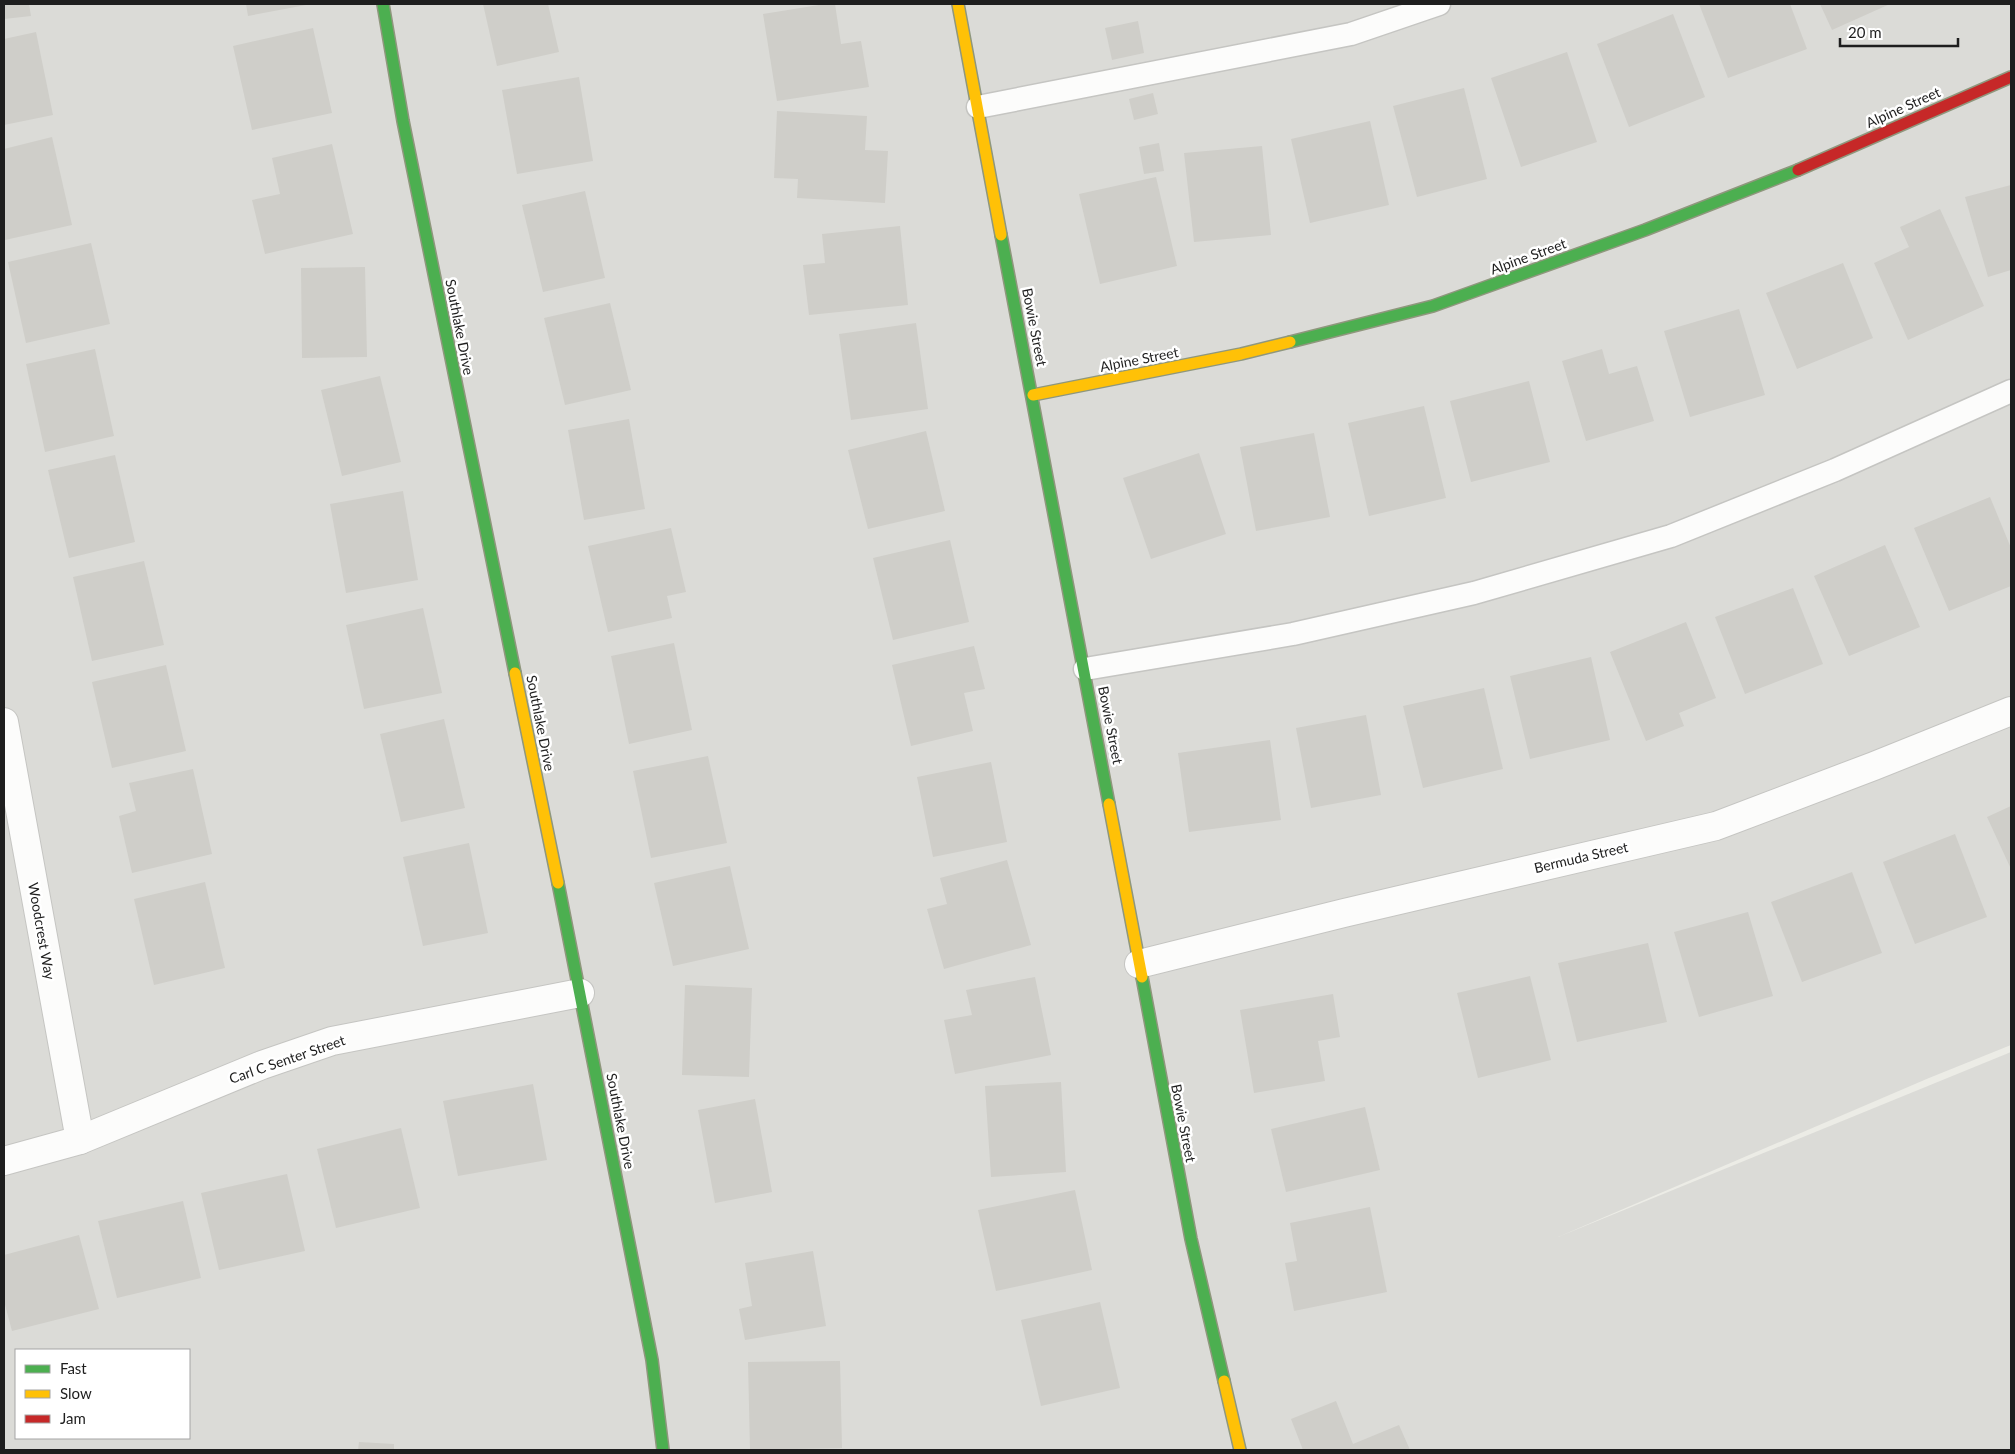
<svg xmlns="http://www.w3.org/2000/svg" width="2015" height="1454" viewBox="0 0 2015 1454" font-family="Lato,sans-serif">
  <rect width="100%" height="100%" fill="#ecece6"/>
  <path fill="#dbdbd7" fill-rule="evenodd" d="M4,4h2007v1041l-82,33 -371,159 453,-185v398h-2007zM16,1350h173v88h-173z"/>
  <g fill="#cfcec9">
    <path d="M4,4h25l2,12 -27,3z"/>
    <path d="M246,4h60v1l-58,11z"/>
    <path d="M483,4h65l11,48 -62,14z"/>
    <path d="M825,4h10l6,40 20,-3 8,46 -92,14 -14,-87z"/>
    <path d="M1699,4h91l17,45 -79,29z"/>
    <path d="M1820,4h70l-58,26z"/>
    <path d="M1673,14l32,83 -76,30 -32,-83z"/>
    <path d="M1138,21l6,32 -32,7 -7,-32z"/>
    <path d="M313,28l19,85 -80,17 -19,-84z"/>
    <path d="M36,32l17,83 -49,10v-86z"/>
    <path d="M1567,52l30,90 -76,25 -30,-89z"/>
    <path d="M579,77l14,84 -76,13 -15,-84z"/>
    <path d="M1464,88l23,91 -70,18 -24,-91z"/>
    <path d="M1153,93l5,21 -24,6 -5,-21z"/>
    <path d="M777,111l90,5 -2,34 23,1 -3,52 -88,-5 1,-19 -24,-1z"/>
    <path d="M1370,121l19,84 -79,18 -19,-84z"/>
    <path d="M52,137l20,88 -67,15 -1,-6v-85z"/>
    <path d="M1159,143l5,28 -20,3 -5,-27z"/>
    <path d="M332,144l21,90 -88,20 -13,-54 28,-6 -8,-36z"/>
    <path d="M1262,146l9,89 -77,7 -10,-89z"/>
    <path d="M1156,177l21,89 -77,18 -21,-90z"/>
    <path d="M2011,185v85l-23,7 -23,-80z"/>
    <path d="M585,191l20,87 -62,14 -21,-87z"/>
    <path d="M1940,209l44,97 -76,34 -34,-77 35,-16 -9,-20z"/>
    <path d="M900,226l8,79 -99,10 -6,-50 22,-2 -3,-29z"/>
    <path d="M91,243l19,81 -84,19 -18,-81z"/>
    <path d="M1843,263l30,75 -76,31 -31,-76z"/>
    <path d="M365,267l2,90 -65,1 -1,-90z"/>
    <path d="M610,303l21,87 -66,15 -21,-87z"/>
    <path d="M1739,309l26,86 -75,22 -26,-86z"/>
    <path d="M916,323l12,86 -77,11 -12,-86z"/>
    <path d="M95,349l19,87 -69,16 -19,-88z"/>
    <path d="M1602,349l7,25 28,-8 17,55 -68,20 -24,-80z"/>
    <path d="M380,376l21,86 -59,14 -21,-86z"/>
    <path d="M1529,381l21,81 -79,20 -21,-81z"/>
    <path d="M1424,406l22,92 -77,18 -21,-93z"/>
    <path d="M629,419l16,90 -61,11 -16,-90z"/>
    <path d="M926,431l19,80 -77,18 -20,-79z"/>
    <path d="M1314,433l16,84 -74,14 -16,-84z"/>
    <path d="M1199,453l27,81 -75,25 -28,-81z"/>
    <path d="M115,455l20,87 -66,16 -21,-88z"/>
    <path d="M403,491l15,89 -72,13 -16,-89z"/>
    <path d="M1990,497l21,51v38l-62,25 -35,-83z"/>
    <path d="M671,528l15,64 -19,4 5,22 -64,14 -20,-86z"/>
    <path d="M950,540l19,82 -76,18 -20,-82z"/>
    <path d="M1885,545l35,82 -71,29 -35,-80z"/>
    <path d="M144,561l20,84 -72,16 -19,-84z"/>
    <path d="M1793,588l30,76 -78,30 -30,-77z"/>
    <path d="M423,608l19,85 -78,16 -18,-84z"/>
    <path d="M1686,622l30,76 -37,15 5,13 -38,15 -36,-89z"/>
    <path d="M674,643l18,87 -63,14 -18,-88z"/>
    <path d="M974,646l11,43 -21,4 9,38 -62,15 -19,-81z"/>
    <path d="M1591,657l19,83 -80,19 -20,-83z"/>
    <path d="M166,665l20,86 -74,17 -20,-86z"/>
    <path d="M1484,688l19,81 -80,19 -20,-82z"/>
    <path d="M1366,715l15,80 -70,13 -15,-80z"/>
    <path d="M444,719l21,89 -64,14 -21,-88z"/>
    <path d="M1270,740l11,80 -92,12 -11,-79z"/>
    <path d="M708,756l19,87 -76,15 -18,-87z"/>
    <path d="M991,762l16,80 -74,15 -16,-80z"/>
    <path d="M193,769l19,85 -80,19 -13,-57 17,-5 -7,-28z"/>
    <path d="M2011,806v63l-24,-52z"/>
    <path d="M1955,834l32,83 -72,27 -32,-82z"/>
    <path d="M469,843l19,90 -65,13 -20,-89z"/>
    <path d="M1007,860l24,85 -87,24 -17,-60 20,-5 -7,-26z"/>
    <path d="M730,866l19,83 -76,17 -19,-83z"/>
    <path d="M1852,872l30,81 -80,29 -31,-80z"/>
    <path d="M205,882l20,86 -71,17 -20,-86z"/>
    <path d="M1748,912l25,84 -74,21 -25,-85z"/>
    <path d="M1648,943l19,79 -90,20 -19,-79z"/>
    <path d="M1530,976l21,84 -73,18 -21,-85z"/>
    <path d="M1035,977l16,78 -96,19 -11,-54 28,-5 -6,-25z"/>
    <path d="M685,985l67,3 -3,89 -67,-2z"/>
    <path d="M1333,994l7,43 -22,4 7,40 -71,12 -14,-83z"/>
    <path d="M1061,1082l5,90 -75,5 -6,-91z"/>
    <path d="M533,1084l14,76 -89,16 -15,-75z"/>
    <path d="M755,1099l17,93 -57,11 -17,-93z"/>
    <path d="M1365,1107l15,63 -94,22 -15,-63z"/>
    <path d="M401,1128l19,80 -84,20 -19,-79z"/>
    <path d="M287,1174l18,77 -86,19 -18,-77z"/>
    <path d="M1075,1190l17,80 -96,21 -18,-81z"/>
    <path d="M183,1201l18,77 -84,20 -19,-77z"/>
    <path d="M1370,1207l17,85 -93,19 -9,-48 12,-2 -7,-38z"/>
    <path d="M79,1235l20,74 -87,22 -8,-30v-46z"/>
    <path d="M813,1251l13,75 -81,14 -6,-31 13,-3 -7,-43z"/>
    <path d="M1100,1302l20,86 -79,18 -20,-86z"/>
    <path d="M840,1361l2,87 -92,2 -2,-88z"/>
    <path d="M1336,1401l17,43 46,-19 11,25h-107l-12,-31z"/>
    <path d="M359,1442l35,2v6h-36z"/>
  </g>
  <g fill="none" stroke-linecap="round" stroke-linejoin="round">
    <defs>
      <g id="lane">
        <path d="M978,107l373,-73 88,-30"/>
        <path d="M1085,669l208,-35 181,-41 197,-57 164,-66 176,-79"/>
      </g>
      <g id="street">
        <path d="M4,722l76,418"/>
        <path d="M1139,964l205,-51 372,-87 158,-60 137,-55"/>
        <path d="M4,1161l76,-21 182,-75 70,-24 248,-48"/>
      </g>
      <g id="fast">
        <path d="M383,4l20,117 112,552"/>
        <path d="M1001,235l108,569"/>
        <path d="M1290,342l143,-36 212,-76 153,-60"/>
        <path d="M558,883l94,477 11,90"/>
        <path d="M1142,977l49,262 33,142"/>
      </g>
      <g id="slow">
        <path d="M958,4l43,231"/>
        <path d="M1033,395l208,-41 49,-12"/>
        <path d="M515,673l43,210"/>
        <path d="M1109,804l33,173"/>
        <path d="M1224,1381l16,69"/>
      </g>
      <path id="jam" d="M1798,170l213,-93"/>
    </defs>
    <use href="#lane" stroke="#c5c5c2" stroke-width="25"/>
    <use href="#street" stroke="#c5c5c2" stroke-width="30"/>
    <use href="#fast" stroke="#8f977d" stroke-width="14"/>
    <use href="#slow" stroke="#8f977d" stroke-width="14"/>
    <use href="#jam" stroke="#8f977d" stroke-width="14"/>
    <use href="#lane" stroke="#fcfcfb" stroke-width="22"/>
    <use href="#street" stroke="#fcfcfb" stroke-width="28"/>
    <use href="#fast" stroke="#4caf50" stroke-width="11"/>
    <use href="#slow" stroke="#ffc107" stroke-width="11"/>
    <use href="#jam" stroke="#c62828" stroke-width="11"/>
  </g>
  <g text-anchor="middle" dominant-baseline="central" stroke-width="5" stroke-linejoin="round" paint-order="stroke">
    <g font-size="14" fill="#1e1e1e" stroke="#fff">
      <text transform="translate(1903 107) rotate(-24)">Alpine Street</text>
      <text transform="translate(1528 256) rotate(-20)">Alpine Street</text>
      <text transform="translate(460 327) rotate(79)">Southlake Drive</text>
      <text transform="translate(1035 327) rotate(79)">Bowie Street</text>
      <text transform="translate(1139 359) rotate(-11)">Alpine Street</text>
      <text transform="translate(541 723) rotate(79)">Southlake Drive</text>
      <text transform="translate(1111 725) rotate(79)">Bowie Street</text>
      <text transform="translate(1581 857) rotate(-13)">Bermuda Street</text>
      <text transform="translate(42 931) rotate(80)">Woodcrest Way</text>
      <text transform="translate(287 1059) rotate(-19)">Carl C Senter Street</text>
      <text transform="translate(621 1121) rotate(79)">Southlake Drive</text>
      <text transform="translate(1184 1123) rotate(79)">Bowie Street</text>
    </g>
  </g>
  <rect width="2015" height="1454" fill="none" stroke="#1e1e1e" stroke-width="10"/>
  <rect x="15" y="1349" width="175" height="90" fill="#ffffff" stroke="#a5a5a5"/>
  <rect x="25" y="1365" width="25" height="8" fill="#4caf50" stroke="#a5a5a5"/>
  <text x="60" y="1374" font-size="15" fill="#1e1e1e">Fast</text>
  <rect x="25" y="1390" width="25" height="8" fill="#ffc107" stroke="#a5a5a5"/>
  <text x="60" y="1399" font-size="15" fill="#1e1e1e">Slow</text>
  <rect x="25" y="1415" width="25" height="8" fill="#c62828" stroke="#a5a5a5"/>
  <text x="60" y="1424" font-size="15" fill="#1e1e1e">Jam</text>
  <path d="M1840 38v8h118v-8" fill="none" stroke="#1e1e1e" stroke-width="2.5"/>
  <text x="1848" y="38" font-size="15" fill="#1e1e1e" stroke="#ffffff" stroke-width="4" paint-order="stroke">20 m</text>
</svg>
